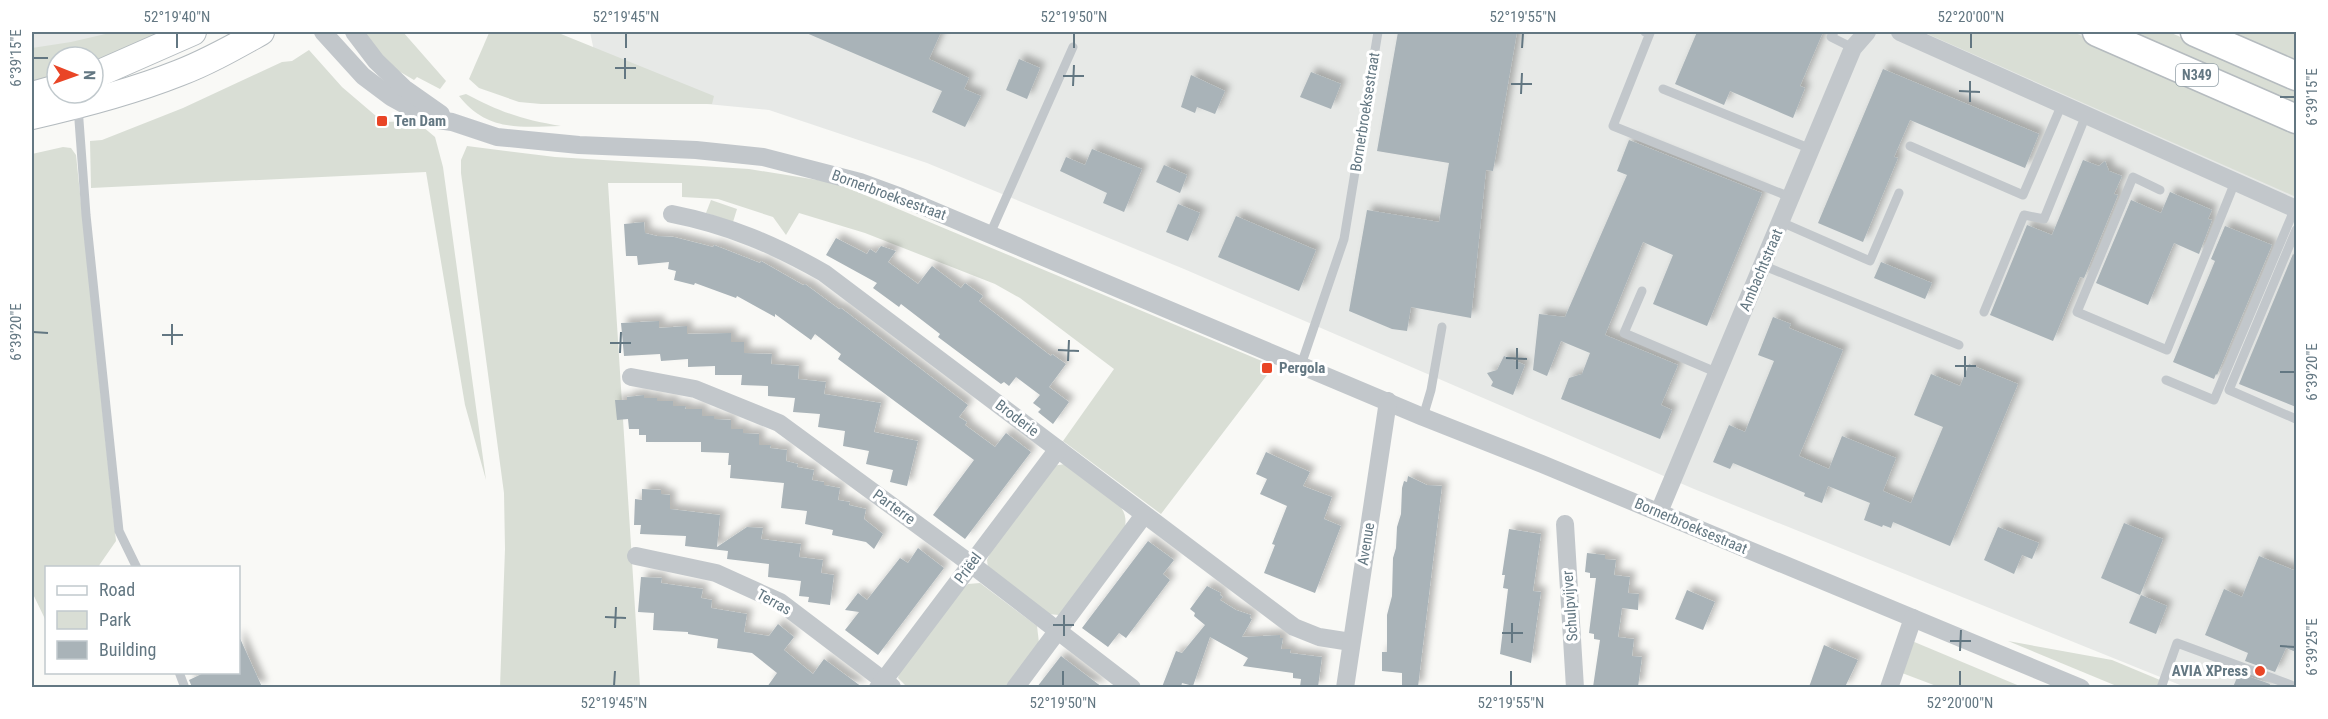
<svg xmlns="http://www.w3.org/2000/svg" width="2328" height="719" viewBox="0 0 2328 719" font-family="'Roboto Condensed',sans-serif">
  <defs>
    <filter id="shadow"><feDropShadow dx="5.5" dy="-5.5" stdDeviation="3" flood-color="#0004"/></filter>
  </defs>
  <rect width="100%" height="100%" fill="#f9f9f6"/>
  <g fill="#e7e9e7">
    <path d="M32,32h139l-78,35v-10h-36v22l-25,9z"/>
    <path d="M590,32h1559l147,75v580h-111l-491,-198 -510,-220 -257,-106 -158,-53 -166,-16z"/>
  </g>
  <g fill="#d9ded5">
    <path d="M114,32h52l-60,26 -13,3v-4h-36v17l-25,8v-34l39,-6z"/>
    <path d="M360,32h43l43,49 -6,8 -23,-12 -3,3 -24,-14z"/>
    <path d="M492,32h64l158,64 -2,8h-171l-22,-2 -40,-14 -10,-9 20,-46z"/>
    <path d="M1923,32h150l223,99v66z"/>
    <path d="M2121,32h48l127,55v21z"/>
    <path d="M2225,32h71v32z"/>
    <path d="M309,50l33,37 41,35 33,-1 19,16 8,30 43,313 -21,-75 -39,-233 -335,16 -1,-47 12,-1 81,-32 99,-46 10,-1z"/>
    <path d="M466,94c34,18 57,26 95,32 -40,1 -74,6 -102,-30z"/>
    <path d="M467,146l88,11 194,12 87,14 438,183 -113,148 -98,-73 51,-72 -94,-71 -25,-14 -130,-51 -66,-20 -13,22 -13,-18 -55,-18 -36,-2v-14h-74l32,504h-140l5,-138 -1,-56 -43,-320v-13z"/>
    <path d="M63,147l8,1 5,7 40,386 -18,26 -52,1v53l-14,-29v-438z"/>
    <path d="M711,200l26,9 -4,13 -27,-9z"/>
    <path d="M1065,464l55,42c6,8 6,13 5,23l-66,86 -11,-1 -60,-46 -1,-8 4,-9 61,-85z"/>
    <path d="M980,583l57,43 2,17 -34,44h-98l-9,-9 2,-7 60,-79 8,-8z"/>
    <path d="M1912,641l110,46h-83l-37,-14z"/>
    <path d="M2008,641l104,19 48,20 -3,7h-38z"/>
  </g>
  <g fill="#a9b3b8" filter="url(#shadow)">
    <path d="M804,32h137l-12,27 40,19 -5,11 17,7 -16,31 -33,-15 10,-21z"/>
    <path d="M1398,32h119l-24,139 -7,-1 -15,148 -60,-11 -4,24 -15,-2 -43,-18 18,-101 72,12 10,-59 -72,-12z"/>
    <path d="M1697,32h126l-23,54 5,2 -12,30 -63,-27 -6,14 -49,-21z"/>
    <path d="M1019,59l21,9 -13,31 -21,-9z"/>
    <path d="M1883,69l156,65 -14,34 -115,-48 -16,37 4,1 -35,84 -45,-19z"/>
    <path d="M1311,72l30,12 -10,25 -31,-12z"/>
    <path d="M1191,75l34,16 -10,23 -18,-7 -2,6 -14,-6z"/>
    <path d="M1629,140l133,53 -55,133 -54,-22 20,-49 -30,-13 -38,93 73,30 -17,40 11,5 -12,29 -99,-40 8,-21 13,-4 8,-21 -29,-12 -14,35 -14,-6 6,-56 26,3 62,-142 -10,-4z"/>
    <path d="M1092,149l50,20 -18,43 -21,-9 4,-10 -47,-22 6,-14 19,8z"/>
    <path d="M2083,160l16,6 6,-5 4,10 13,5 -8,18 4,1 -34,83 -4,-1 -27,64 -63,-26 37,-90 25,10z"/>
    <path d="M1164,165l23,10 -7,18 -24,-11z"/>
    <path d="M2170,192l42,18 -4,9 4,1 -13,34 -25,-11 -26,62 -52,-22 35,-83 30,13z"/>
    <path d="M1178,204l22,9 -12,28 -22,-9z"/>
    <path d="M1236,216l80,34 -17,41 -81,-34z"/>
    <path d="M644,222l1,11 12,3 17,1 39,10 1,-2 46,18 1,-2 42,24 2,-1 34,25 2,-1 127,97 -9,12 8,5 -2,3 30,22 11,-14 25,19 -66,87 -32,-24 41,-55 -136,-101 3,-5 -26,-20 -4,6 -36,-26v3l-38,-21 -1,2 -41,-15 -1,2 -20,-5 2,-9 -8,-2 1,-7 -31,3 -1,-9h-11l-2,-32z"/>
    <path d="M2225,226l47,19 -55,130 -1,-1 -2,5 -41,-17 42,-101 -4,-2z"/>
    <path d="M836,238l31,16 3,-5 6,4 5,-7 15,5 -8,11 30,22 14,-18 29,22 4,-5 18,13 -4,5 72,55 1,-2 14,10 -17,23 20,15 -16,22 -15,-12 3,-3 -8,-6 7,-8 -24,-18 -7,9 -5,-4 -3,2 -63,-47 2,-3 -39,-30 -2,3 -26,-19 4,-5 -51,-28z"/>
    <path d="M2293,254l3,2v151l-57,-23z"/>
    <path d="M1881,262l51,21 -7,16 -51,-21z"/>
    <path d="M1773,317l18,7 -2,4 54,22 -44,106 30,13 13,-33 54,22 -13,33 28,12 32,-76 -29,-12 17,-41 29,12 9,-22 49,20 -68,162 -57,-24 -2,6 -8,-3 -1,2 -18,-7 6,-17 -42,-17 -6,17 -18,-7 1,-3 -72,-30 -3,6 -17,-7 16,-37 16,7 29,-71 -16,-6z"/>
    <path d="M659,321v7l28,-2v8l44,-1v9h13v11l28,1 -1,10 28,2 -1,13 28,3 -2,12 57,9 -7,29 44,9 -11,45 -17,-4 3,-12 -27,-6 3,-13 -26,-5 2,-15 -27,-4 2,-13 -27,-2 2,-14 -27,-2v-10l-27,-1 1,-10h-27v-9l-27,1v-8l-27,2 -1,-7 -36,2 -3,-33z"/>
    <path d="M1504,356l21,9 -12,30 -22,-9 2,-4 -6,-9 10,-3z"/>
    <path d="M644,395v3h13v3h16v5h13l-1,3h17v7h12v3l17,1v9h12v4l16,1v11h12l-1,3 17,2 -1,11 12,3 -1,3 17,3 -2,10 12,2v3l16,3 -2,12 12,2 -1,3 17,4 -2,10 19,15 -9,15 -8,-7 -34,-7 1,-5 -28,-6 2,-13 -26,-3 3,-25 -54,-5 1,-13h-3l1,-12 -28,-1v-10h-55v-7h-7v-6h-10l-1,-10 -11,1 -2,-20h12v-3z"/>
    <path d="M1266,452l44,20 -7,14 29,11 -8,22 17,7 -26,67 -51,-20 11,-28 -3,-1 15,-38 -27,-12 7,-15 -11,-5z"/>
    <path d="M1408,476l19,9 15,1 -24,201h-16v-14l-20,-2v-19h5v-37l5,-19 1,-38 3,-10 1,-21 4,-13 1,-26 2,-7 3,1z"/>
    <path d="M642,489l19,1v4l9,1v14l50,6 -3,32 30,-20 16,1 -2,11 40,5 -2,13 24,3 -2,13 13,2 -4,30 -22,-3 1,-5 -10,-1 2,-15 -33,-4 1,-13 -42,-5 1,-8 -43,-5 1,-10 -46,-2 1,-9h-7l1,-26 7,1z"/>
    <path d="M2124,523l39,16 -23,56 -39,-17z"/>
    <path d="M1998,527l41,16 -7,16 -10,-4 -8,19 -30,-14z"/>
    <path d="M1509,529l32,5 -8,57 8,1 -10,71 -31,-9 8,-65 -5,-1 2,-13h-3z"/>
    <path d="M1148,541l26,19 -11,14 7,6 -44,58 -7,-5 -11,14 -26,-19z"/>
    <path d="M918,548l26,20 -66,87 -33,-25 14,-18 -14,-2 13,-17 9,7 33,-42 8,5z"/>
    <path d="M1587,553l18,2v4l11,1 -2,15 16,2 -2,16 11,1 -1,16 -16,-2 -4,29 16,2 -2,17 10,1 -4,30h-45l7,-47 -6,-1v-5l-5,-1 7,-55h-6v-5l-5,-1z"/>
    <path d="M2259,556l37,15v81l-10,-4 -11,24 -30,-11 3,-8 -43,-18 19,-46 18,8z"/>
    <path d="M641,577l21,1 -1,5 42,6 -2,9 11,2 -1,8 36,6 -3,18 25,4 9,-12 16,13 -10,13 29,24 11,-15 38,28h-95l10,-14 -25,-20 -35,-5 1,-9 -30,-5v-2l-35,-2 1,-17 -16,-1z"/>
    <path d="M1207,586l14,7 -1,2 3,2 -3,3 16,10 15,5 -1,3 2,1 -10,18 38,-2v3h3l-2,11h10l-1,4 32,4 -4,30h-18l1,-8 -8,-1v-5l-50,-7 5,-8 -38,-21 -17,49 -11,-3 -1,4h-19l14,-36 6,2 23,-28 -11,-9 1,-3 -5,-4z"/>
    <path d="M1687,590l28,12 -12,28 -28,-11z"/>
    <path d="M2141,595l26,11 -11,28 -27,-11z"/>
    <path d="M238,634l24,53h-70l-3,-7 17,-8h32z"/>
    <path d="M1824,645l34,15 -13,27h-36z"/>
    <path d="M1061,656l41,31h-65z"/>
    <path d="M2239,673l31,11 -1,3h-36z"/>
  </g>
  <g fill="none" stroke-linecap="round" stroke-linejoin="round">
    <defs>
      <g id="secondary">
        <path d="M93,76l100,-44"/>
        <path d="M32,95l25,-7"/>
        <path d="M32,116c49,-11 99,-24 147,-43 29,-11 55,-26 82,-41"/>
      </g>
      <g id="primary">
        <path d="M2097,32l199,87"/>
        <path d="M2195,32l101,44"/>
      </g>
    </defs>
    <use href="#secondary" stroke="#b4bbbf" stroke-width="28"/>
    <use href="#primary" stroke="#b5bbbf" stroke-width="31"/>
    <g stroke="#c2c7cb" stroke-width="9">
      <path d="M1645,32l5,1 -37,93 177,71"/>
      <path d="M1834,32l-3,5 22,11"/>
      <path d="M1663,89l148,60"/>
      <path d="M78,107l8,108 33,316 18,37"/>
      <path d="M1910,146l113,49 39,-91"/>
      <path d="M2160,190l-27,-13 -56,135 90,38 68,-168"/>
      <path d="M1781,222l89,39 29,-68"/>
      <path d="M2296,230l-67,160 67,29"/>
      <path d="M990,234l83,-187"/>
      <path d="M1762,265l197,80"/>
      <path d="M1642,291l-18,42 94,40"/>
      <path d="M1984,312l40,-97 20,4 42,-104"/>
      <path d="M1301,365l43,-126 34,-207"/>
      <path d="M2166,380l48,20 81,-192"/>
      <path d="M1423,417l8,-27 11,-63"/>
      <path d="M179,672l6,16"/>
      <path d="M2161,688l16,-45 114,42 -1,3"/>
    </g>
    <g stroke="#c2c7cb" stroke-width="18">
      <path d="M323,32l40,44 28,21 40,22 21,3 45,15 82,8 117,5 67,7 97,25 41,15 522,220 119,47 539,224"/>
      <path d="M354,32l22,29 28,27 37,26"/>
      <path d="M1900,32l396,177"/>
      <path d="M672,214c56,11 103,31 152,59l470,354 25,10 32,5"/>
      <path d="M631,377l64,12 84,34 192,141 161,124"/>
      <path d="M1659,512l194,-464 14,-16"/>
      <path d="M1565,524l10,164"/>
      <path d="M636,556l80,17 64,29 112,85"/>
      <path d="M878,688l180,-239"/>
      <path d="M1015,688l129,-173"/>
      <path d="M1345,688l43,-287"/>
      <path d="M1889,688l24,-70"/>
    </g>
    <use href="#secondary" stroke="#fff" stroke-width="26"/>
    <use href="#primary" stroke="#fff" stroke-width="28"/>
  </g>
  <path fill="none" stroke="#637782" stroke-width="2" d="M177,48v-15M626,48v-15M1074,48v-15M1522,48l1,-15M1971,48v-15M33,58h15M615,68h21M1063,76h21M625,79v-21M1511,84h21M1073,86l1,-21M1959,91l21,1M1521,94l1,-21M2280,97h15M1970,102v-21M33,332l15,1M162,335h21M610,343h21M172,345v-21M1058,350l21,1M620,353l1,-21M1506,358l21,1M1068,361l1,-21M1955,366h21M1517,369v-21M2280,372h15M1965,377v-21M605,617l21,1M1053,625h21M615,628l1,-21M1502,633h21M1064,636v-21M1950,641h21M1512,643v-20M2280,646l15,1M1960,651l1,-21M614,686l1,-15M1063,686v-15M1511,686v-15M1960,686v-15"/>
  <g fill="#e94526" stroke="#fff" stroke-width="2">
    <rect x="376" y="115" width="12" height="12" rx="3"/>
    <rect x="1261" y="362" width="12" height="12" rx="3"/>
    <circle cx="2260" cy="671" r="6"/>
  </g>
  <g text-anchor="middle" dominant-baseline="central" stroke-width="6" stroke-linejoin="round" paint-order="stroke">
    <rect fill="#fff" stroke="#92a0a8" stroke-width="1.5" x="2176" y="64" width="42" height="22" rx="4.5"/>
    <g font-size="14" font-weight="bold" fill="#637782">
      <text x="2197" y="75">N349</text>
    </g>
    <g font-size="15" fill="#637782" stroke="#fff">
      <text transform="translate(1365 112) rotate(-81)">Bornerbroeksestraat</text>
      <text transform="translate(889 195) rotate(20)">Bornerbroeksestraat</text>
      <text transform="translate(1761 270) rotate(-67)">Ambachtstraat</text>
      <text transform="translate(1017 418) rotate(37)">Broderie</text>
      <text transform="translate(894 507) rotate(36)">Parterre</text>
      <text transform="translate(1691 526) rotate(23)">Bornerbroeksestraat</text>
      <text transform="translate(1366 544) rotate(-81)">Avenue</text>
      <text transform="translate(968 568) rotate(-53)">Priëel</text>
      <text transform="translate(774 602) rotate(29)">Terras</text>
      <text transform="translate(1570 606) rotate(-94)">Schulpvijver</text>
    </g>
    <g font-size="15" font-weight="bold" fill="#637782" stroke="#fff" text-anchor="start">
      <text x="394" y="121">Ten Dam</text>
      <text x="1279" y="368">Pergola</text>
      <text x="2248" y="671" text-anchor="end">AVIA XPress</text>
    </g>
  </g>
  <rect width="2328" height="719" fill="none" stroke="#ffffff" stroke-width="66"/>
  <rect x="45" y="566" width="195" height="108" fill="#ffffff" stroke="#c1c9cd" stroke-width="1.5"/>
  <rect x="57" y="586" width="30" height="9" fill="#ffffff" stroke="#c1c9cd" stroke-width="1.5"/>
  <text x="99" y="596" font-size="18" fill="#637782">Road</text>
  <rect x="57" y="611" width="30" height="18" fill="#d9ded5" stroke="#c1c9cd" stroke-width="1.5"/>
  <text x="99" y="626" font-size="18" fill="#637782">Park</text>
  <rect x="57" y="641" width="30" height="18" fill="#a9b3b8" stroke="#c1c9cd" stroke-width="1.5"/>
  <text x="99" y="656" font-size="18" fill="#637782">Building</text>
  <g transform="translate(75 75) rotate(91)"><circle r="28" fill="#ffffff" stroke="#c1c9cd" stroke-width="1.5"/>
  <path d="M0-4.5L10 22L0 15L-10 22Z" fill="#e94526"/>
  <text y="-9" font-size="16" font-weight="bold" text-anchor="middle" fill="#637782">N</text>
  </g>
  <rect x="33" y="33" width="2262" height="653" fill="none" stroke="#637782" stroke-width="2"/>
  <g font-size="15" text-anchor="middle" fill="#637782">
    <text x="177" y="22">52°19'40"N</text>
    <text x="626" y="22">52°19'45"N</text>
    <text x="1074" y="22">52°19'50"N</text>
    <text x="1523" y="22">52°19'55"N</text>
    <text x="1971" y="22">52°20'00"N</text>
    <text transform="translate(16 58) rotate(-90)" y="5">6°39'15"E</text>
    <text transform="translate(2312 97) rotate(-90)" y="5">6°39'15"E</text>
    <text transform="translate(16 332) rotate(-90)" y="5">6°39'20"E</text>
    <text transform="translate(2312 372) rotate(-90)" y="5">6°39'20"E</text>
    <text transform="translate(2312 647) rotate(-90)" y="5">6°39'25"E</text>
    <text x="614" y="708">52°19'45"N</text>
    <text x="1063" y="708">52°19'50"N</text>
    <text x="1511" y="708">52°19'55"N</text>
    <text x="1960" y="708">52°20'00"N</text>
  </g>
</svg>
